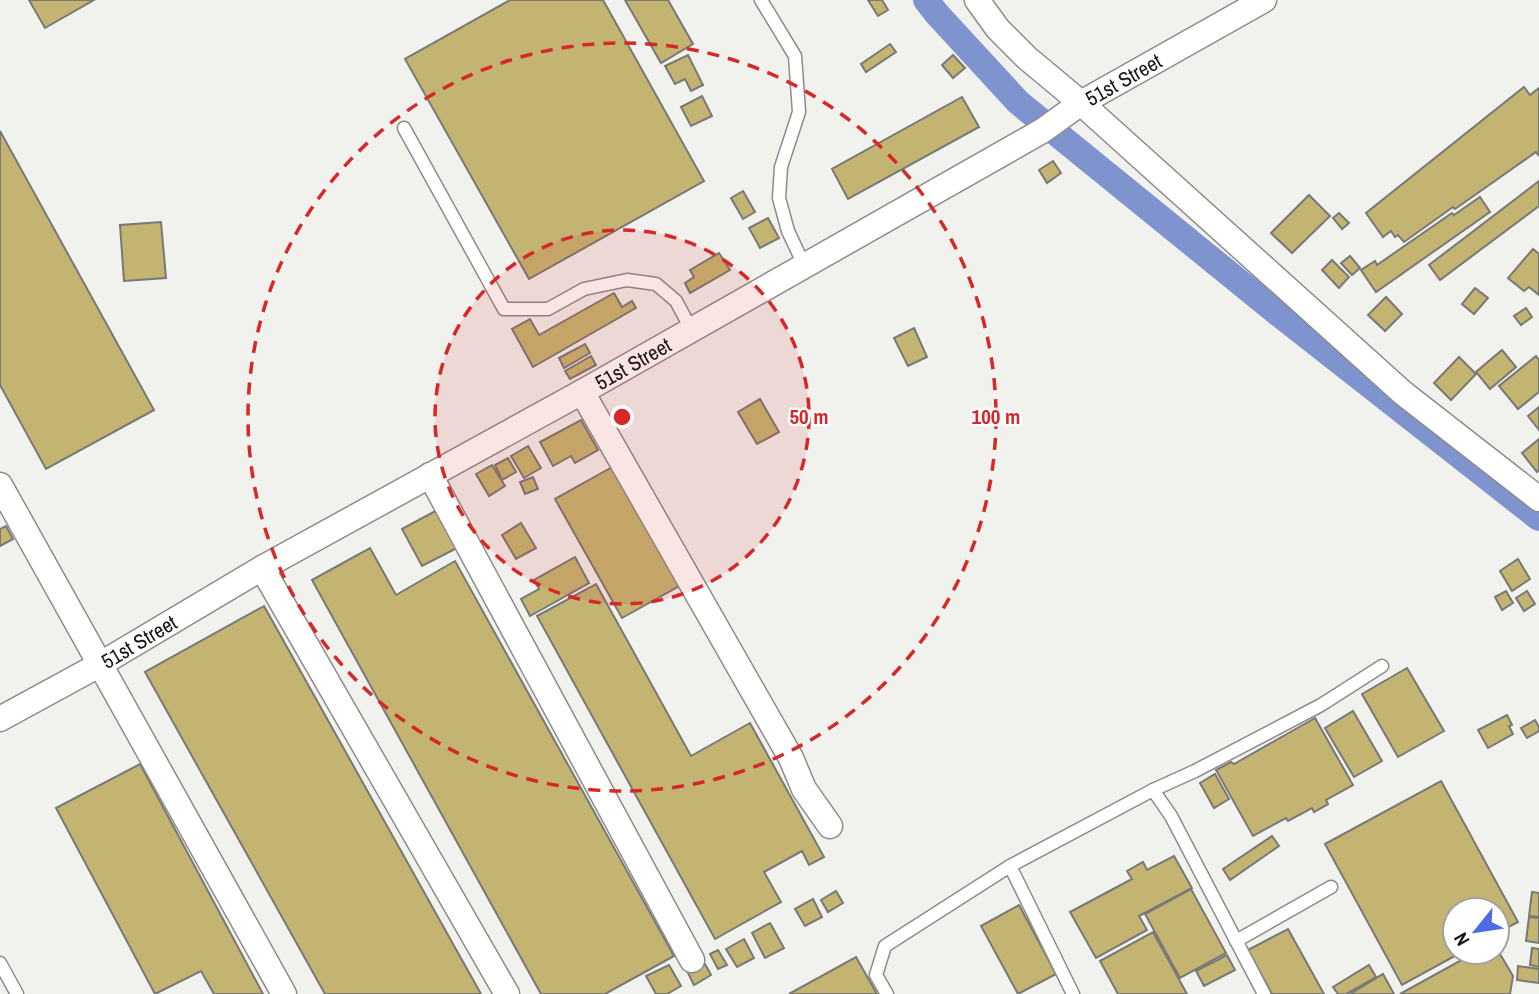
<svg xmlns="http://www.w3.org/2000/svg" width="1539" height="994" viewBox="0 0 1539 994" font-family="'Archivo Narrow',sans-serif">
  <rect width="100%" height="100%" fill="#f1f1ee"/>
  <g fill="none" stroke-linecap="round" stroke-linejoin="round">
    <path stroke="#7f94ce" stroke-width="26" d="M926,0l11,14 81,88 257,209 264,207"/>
  </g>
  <g fill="#c3b571" stroke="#797876" stroke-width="2">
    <path d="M29,0h65l-49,28z"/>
    <path d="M510,0h93l101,181 -175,98 -124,-220z"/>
    <path d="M625,0h43l25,44 -32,19z"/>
    <path d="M868,0h14l6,10 -10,6z"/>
    <path d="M890,44l6,8 -30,20 -5,-8z"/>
    <path d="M688,55l15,30 -12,6 -6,-12 -10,5 -10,-18z"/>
    <path d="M953,55l12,13 -12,10 -11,-13z"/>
    <path d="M1524,87l6,8 9,-7v66l-1,1 -2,-3 -81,57 -2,-2 -49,35 -6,-7 -3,2 -4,-6 -8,6 -17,-24z"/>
    <path d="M702,96l10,20 -21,10 -10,-19z"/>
    <path d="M962,97l17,30 -131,72 -16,-30z"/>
    <path d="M0,131l154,279 -108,59 -46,-84z"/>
    <path d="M1053,161l8,12 -14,10 -8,-13z"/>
    <path d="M1539,181v25l-99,74 -11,-15z"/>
    <path d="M743,191l12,21 -12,7 -12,-21z"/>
    <path d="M1309,195l21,21 -38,37 -21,-20z"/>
    <path d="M1480,197l10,15 -114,80 -15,-22 14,-9 2,4 75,-52 2,2z"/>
    <path d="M1339,213l10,10 -7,6 -9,-11z"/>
    <path d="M768,218l11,20 -19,10 -11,-20z"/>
    <path d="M161,222l5,56 -42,3 -4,-56z"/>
    <path d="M1533,249l6,5v41l-10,-8 -5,4 -16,-13z"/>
    <path d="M719,253l11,17 -40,23 -5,-10 9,-6 -4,-7z"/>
    <path d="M1350,256l10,12 -8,7 -11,-12z"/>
    <path d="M1332,260l17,17 -10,11 -17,-18z"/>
    <path d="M1475,288l13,10 -14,16 -12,-10z"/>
    <path d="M614,293l8,14 10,-6 4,7 -103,59 -21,-38 18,-10 9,16z"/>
    <path d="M1386,297l16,17 -17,17 -17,-16z"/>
    <path d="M1526,308l6,9 -11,8 -7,-9z"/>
    <path d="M914,328l13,29 -19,9 -14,-28z"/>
    <path d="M585,344l5,9 -26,15 -5,-10z"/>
    <path d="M1502,350l14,17 -26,22 -14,-17z"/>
    <path d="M591,356l5,9 -26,14 -5,-8z"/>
    <path d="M1536,356l3,4v32l-21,17 -19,-23z"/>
    <path d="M1459,357l17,17 -25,26 -17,-17z"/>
    <path d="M760,399l19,33 -22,12 -19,-32z"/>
    <path d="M1539,407v23l-11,-14z"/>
    <path d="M581,420l17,30 -23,13 -4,-7 -18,10 -13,-24z"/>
    <path d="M1539,439v31l-2,2 -15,-19z"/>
    <path d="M528,446l13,22 -17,10 -13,-22z"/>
    <path d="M508,458l8,14 -14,8 -7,-15z"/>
    <path d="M492,465l13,21 -16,10 -13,-22z"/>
    <path d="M614,466l67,119 -59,33 -67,-119z"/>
    <path d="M533,477l5,12 -13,5 -5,-12z"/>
    <path d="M439,509l20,38 -37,19 -20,-37z"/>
    <path d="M521,523l15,25 -20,11 -14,-24z"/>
    <path d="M6,526l7,13 -13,7v-17z"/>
    <path d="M370,548l26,47 59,-34 219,395 -69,38h-64l-229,-414z"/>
    <path d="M575,557l14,26 -59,33 -9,-17 18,-10 -5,-9z"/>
    <path d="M1518,559l12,20 -18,12 -12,-20z"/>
    <path d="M596,584l95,172 59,-33 74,134 -15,8 -7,-14 -38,21 17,30 -66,37 -178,-323z"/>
    <path d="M1506,591l7,12 -11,7 -7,-13z"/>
    <path d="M1527,591l8,13 -11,7 -8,-13z"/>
    <path d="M264,606l217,388h-156l-180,-322z"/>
    <path d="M1407,668l37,63 -46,26 -36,-63z"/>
    <path d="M1353,711l29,50 -28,16 -29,-49z"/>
    <path d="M1507,715l5,10 -3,1 4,8 -25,14 -10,-18z"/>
    <path d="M1315,718l38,67 -27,15 2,4 -14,8 -2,-4 -24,13 -2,-3 -33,18 -37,-66 15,-8 3,2z"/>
    <path d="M1535,720l4,7v4l-12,7 -6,-10z"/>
    <path d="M140,764l123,230h-49l-13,-23 -46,23 -99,-186z"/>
    <path d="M1215,774l14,25 -15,9 -14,-25z"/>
    <path d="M1441,781l77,141 -21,11v-23h-42v42h7l-60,33 -77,-141z"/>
    <path d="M1272,836l7,10 -49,34 -7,-11z"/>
    <path d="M1174,856l18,32 -53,28 8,14 -51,28 -26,-46 62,-33 -5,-8 16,-9 4,8z"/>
    <path d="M1191,889l35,64 -46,25 -35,-64z"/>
    <path d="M836,891l7,12 -15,9 -7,-12z"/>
    <path d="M1532,892l7,1v24l-10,-1z"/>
    <path d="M813,899l9,18 -17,9 -10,-17z"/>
    <path d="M1019,905l37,69 -38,20 -37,-68z"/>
    <path d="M1529,917l10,1v25l-13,-2z"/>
    <path d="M770,923l14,25 -19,10 -13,-25z"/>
    <path d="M1288,929l36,65h-52l-24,-44z"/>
    <path d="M1153,932l34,62h-69l-18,-33z"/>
    <path d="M744,939l10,19 -17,9 -11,-18z"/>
    <path d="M1532,948l7,1v18l-9,-2z"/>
    <path d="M1497,949l16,27 -3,18h-110l76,-42h21z"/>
    <path d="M718,950l9,15 -9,4 -8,-15z"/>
    <path d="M1227,955l8,15 -31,16 -8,-15z"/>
    <path d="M856,957l21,37h-88z"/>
    <path d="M705,964l6,11 -17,10 -6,-12z"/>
    <path d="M669,965l12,21 -14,8h-11l-10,-18z"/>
    <path d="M1369,965l7,12 -30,17h-8l-5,-7z"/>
    <path d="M1518,966l21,3v14l-22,-3z"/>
    <path d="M1383,974l11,20h-44z"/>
  </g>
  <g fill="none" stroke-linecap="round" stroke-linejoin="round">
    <defs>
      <g id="service">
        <path d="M761,0l34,56 4,56 -18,55 -2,31 9,33 16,34"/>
        <path d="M404,128l100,181h44l36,-20 43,-9 29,4 20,17 15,28"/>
        <path d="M1153,790l42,-19 126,-66 61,-39"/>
        <path d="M1010,866l63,128"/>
        <path d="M1236,941l95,-54"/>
        <path d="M0,963l17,31"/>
        <path d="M887,994l-11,-19 9,-29 125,-80 143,-76 18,26 93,178"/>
      </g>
      <g id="minor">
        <path d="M977,0l21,29 29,29 54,45 322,290 136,106"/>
        <path d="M582,392l209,366 13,31 26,37"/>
        <path d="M430,475l262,485"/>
        <path d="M0,485l284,509"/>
        <path d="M262,568l245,426"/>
        <path id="s1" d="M0,719l99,-54 163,-97 320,-176 460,-261 39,-28 183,-103"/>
      </g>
    </defs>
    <use href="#service" stroke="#8d8c8a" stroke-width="15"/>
    <use href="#minor" stroke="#8d8c8a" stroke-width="27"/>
    <use href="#service" stroke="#fff" stroke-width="12"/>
    <use href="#minor" stroke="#fff" stroke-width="24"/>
  </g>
  <circle cx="622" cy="417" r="187" fill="#d62828" fill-opacity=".12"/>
  <g fill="none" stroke="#d62828" stroke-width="3.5" stroke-dasharray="12 9">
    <circle cx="622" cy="417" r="187"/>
    <circle cx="622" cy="417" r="374"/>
  </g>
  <g text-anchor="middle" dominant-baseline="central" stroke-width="5" stroke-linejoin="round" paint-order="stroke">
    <g font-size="21" fill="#171615" stroke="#fff">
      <text stroke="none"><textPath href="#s1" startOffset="1293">51st Street</textPath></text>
      <text stroke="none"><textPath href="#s1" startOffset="726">51st Street</textPath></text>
      <text stroke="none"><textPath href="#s1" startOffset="159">51st Street</textPath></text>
    </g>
  </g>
  <circle cx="622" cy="417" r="10" fill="#d62828" stroke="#fff" stroke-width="3.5"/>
  <g font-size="21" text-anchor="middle" font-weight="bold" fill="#d62828" stroke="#fff" stroke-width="5" stroke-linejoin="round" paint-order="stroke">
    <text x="809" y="424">50 m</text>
    <text x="996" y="424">100 m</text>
  </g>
  <g transform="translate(1476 931) rotate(240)"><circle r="33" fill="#ffffff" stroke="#a2a2a1" stroke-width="2"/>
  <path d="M0-5L12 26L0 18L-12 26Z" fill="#4c6de1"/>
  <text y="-10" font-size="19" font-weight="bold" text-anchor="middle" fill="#171615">N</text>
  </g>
</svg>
